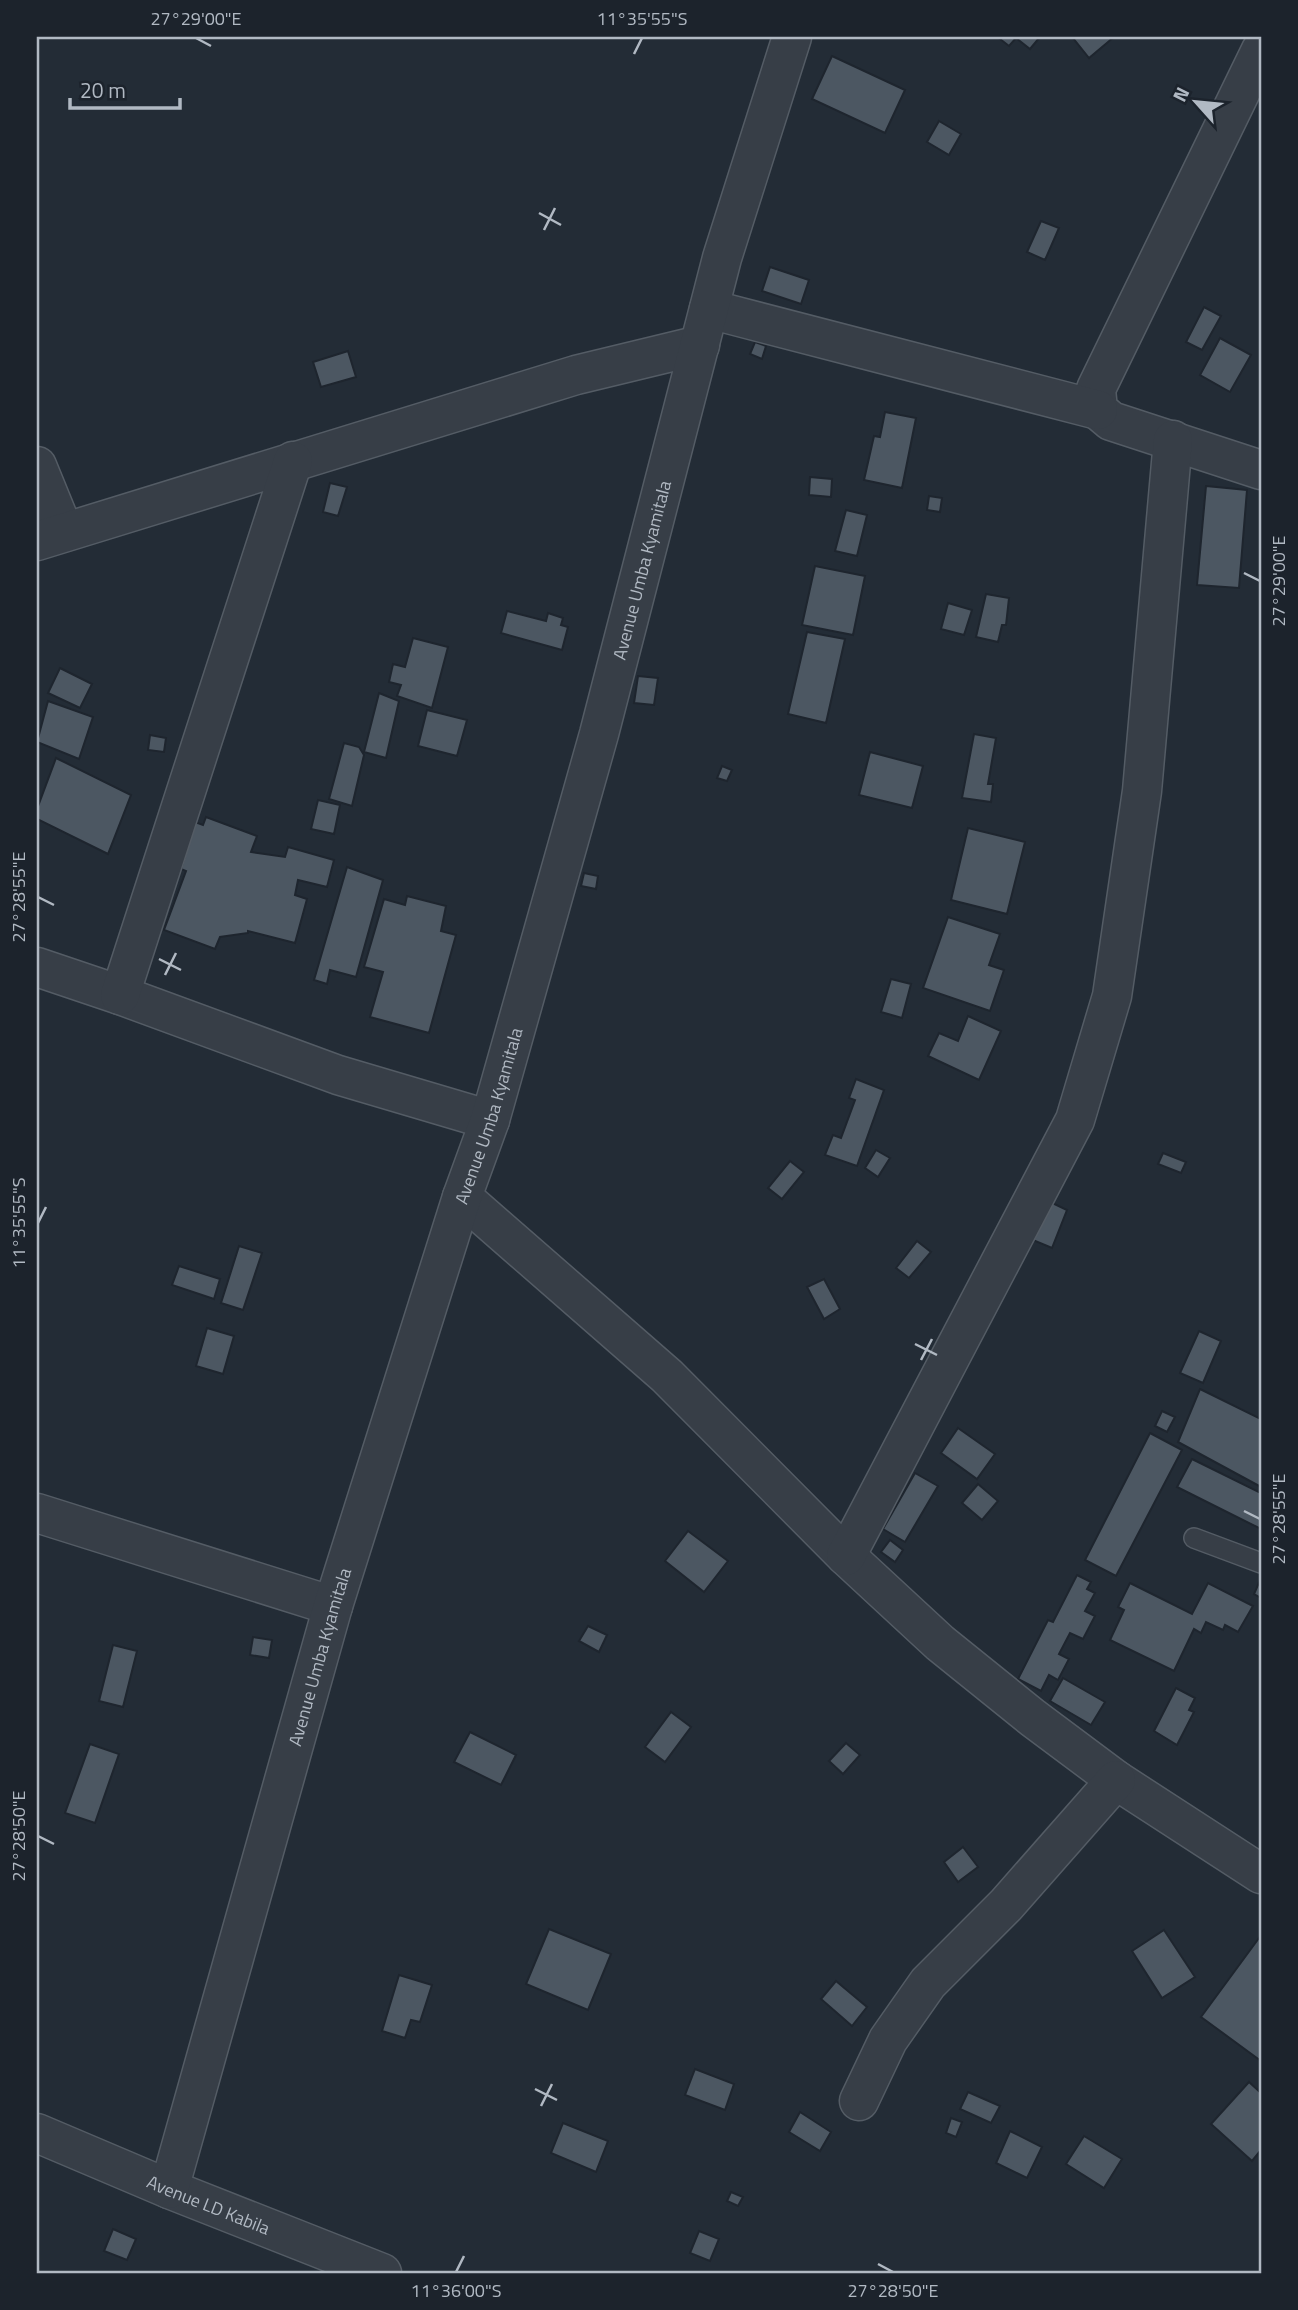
<svg xmlns="http://www.w3.org/2000/svg" width="1298" height="2310" viewBox="0 0 1298 2310" font-family="'Titillium Web',sans-serif">
  <rect width="100%" height="100%" fill="#232c36"/>
  <g fill="#4c5762" stroke="#1e252e" stroke-width="2">
    <path d="M1001,37h39l-10,12 -14,-11 -7,8 -9,-7z"/>
    <path d="M1074,37h40l-25,21 -16,-20z"/>
    <path d="M832,56l73,34 -20,43 -73,-34z"/>
    <path d="M939,121l22,13 -12,21 -22,-13z"/>
    <path d="M1041,221l18,7 -14,32 -18,-8z"/>
    <path d="M770,267l39,13 -8,24 -39,-13z"/>
    <path d="M1204,307l17,9 -19,34 -16,-8z"/>
    <path d="M1220,338l31,17 -21,37 -30,-17z"/>
    <path d="M755,342l11,4 -4,13 -12,-5z"/>
    <path d="M348,351l8,26 -35,10 -8,-25z"/>
    <path d="M885,412l31,6 -14,70 -38,-8 10,-44 6,1z"/>
    <path d="M810,477l22,2 -1,18 -22,-2z"/>
    <path d="M330,483l17,4 -9,29 -15,-4z"/>
    <path d="M1206,486l41,4 -8,98 -42,-3z"/>
    <path d="M929,496l13,2 -2,14 -13,-2z"/>
    <path d="M846,510l21,5 -10,41 -22,-5z"/>
    <path d="M815,566l50,10 -12,59 -51,-10z"/>
    <path d="M986,594l23,4 -3,27h-4l-4,17 -22,-5z"/>
    <path d="M948,603l24,7 -8,25 -23,-6z"/>
    <path d="M507,611l39,10 2,-8 15,5 -2,7 7,2 -6,23 -61,-17z"/>
    <path d="M807,632l38,7 -19,84 -38,-9z"/>
    <path d="M413,638l35,9 -16,61 -35,-12 4,-11 -12,-3 4,-18 12,3z"/>
    <path d="M60,668l32,16 -12,24 -32,-15z"/>
    <path d="M638,676l20,2 -4,27 -20,-2z"/>
    <path d="M379,693l20,8 -13,57 -22,-6z"/>
    <path d="M48,701l45,16 -14,42 -42,-17z"/>
    <path d="M427,710l40,10 -10,36 -39,-10z"/>
    <path d="M974,734l22,4 -8,46h5l-2,18 -29,-4z"/>
    <path d="M150,735l16,3 -2,14 -16,-2z"/>
    <path d="M344,743l15,4 5,8 -12,51 -23,-7z"/>
    <path d="M870,752l53,14 -11,42 -53,-13z"/>
    <path d="M56,758l75,37 -23,59 -71,-35v-10z"/>
    <path d="M722,766l10,4 -5,11 -10,-3z"/>
    <path d="M318,800l22,5 -6,29 -23,-5z"/>
    <path d="M206,817l51,19 -6,16 34,5 3,-10 46,13 -7,27 -29,-7 -3,15 12,4 -12,44 -47,-12v2l-28,4 -5,12 -51,-19 22,-59 -5,-2 14,-47 8,3z"/>
    <path d="M968,828l57,14 -18,72 -56,-14z"/>
    <path d="M347,867l36,13 -27,97 -26,-7 -3,14 -13,-4z"/>
    <path d="M584,873l14,3 -2,13 -15,-3z"/>
    <path d="M407,896l39,10 -5,25 15,4 -27,98 -59,-16 13,-45 -19,-5 20,-68 21,6z"/>
    <path d="M948,917l52,17 -11,31 15,5 -14,41 -67,-23z"/>
    <path d="M891,979l20,5 -9,34 -21,-6z"/>
    <path d="M968,1016l33,15 -22,49 -51,-24 11,-23 19,8z"/>
    <path d="M856,1079l28,11 -27,76 -32,-11 8,-20 8,3 14,-38 -6,-2z"/>
    <path d="M876,1150l14,8 -12,19 -13,-9z"/>
    <path d="M1163,1153l23,9 -5,11 -23,-9z"/>
    <path d="M790,1161l14,11 -22,27 -14,-11z"/>
    <path d="M1044,1199l23,11 -15,38 -24,-10z"/>
    <path d="M917,1241l14,11 -22,26 -13,-10z"/>
    <path d="M239,1246l23,7 -19,57 -22,-7z"/>
    <path d="M179,1266l41,13 -6,20 -42,-14z"/>
    <path d="M824,1279l16,30 -16,10 -17,-32z"/>
    <path d="M207,1328l27,8 -11,38 -27,-8z"/>
    <path d="M1199,1331l22,10 -18,42 -23,-10z"/>
    <path d="M1200,1389l61,30v68l-83,-45z"/>
    <path d="M1162,1411l13,6 -8,15 -12,-6z"/>
    <path d="M958,1428l37,26 -18,25 -36,-26z"/>
    <path d="M1150,1433l32,17 -66,126 -31,-16z"/>
    <path d="M1192,1459l69,34v36l-84,-42z"/>
    <path d="M915,1473l23,13 -33,56 -22,-13z"/>
    <path d="M978,1484l20,17 -16,19 -20,-17z"/>
    <path d="M688,1531l40,30 -24,31 -39,-31z"/>
    <path d="M890,1540l13,10 -8,12 -14,-10z"/>
    <path d="M1077,1575l14,7 -4,7 8,4 -10,18 10,5 -12,23 -13,-6 -11,21 10,5 -11,21 -9,-5 -8,16 -23,-12 30,-59 5,2z"/>
    <path d="M1261,1578v20l-7,-4z"/>
    <path d="M1130,1583l62,31 16,-31 45,23 -15,26 -13,-7 -2,5 -17,-8 -5,11 -7,-4 -20,42 -64,-31 14,-30 -6,-3z"/>
    <path d="M588,1626l19,9 -8,17 -20,-11z"/>
    <path d="M253,1637l19,3 -3,18 -19,-3z"/>
    <path d="M113,1645l24,6 -14,56 -24,-6z"/>
    <path d="M1063,1678l42,24 -14,23 -41,-24z"/>
    <path d="M1176,1688l19,10 -6,12 5,2 -17,33 -23,-14z"/>
    <path d="M671,1712l20,15 -26,35 -20,-15z"/>
    <path d="M470,1732l46,23 -15,30 -47,-23z"/>
    <path d="M846,1743l14,12 -17,19 -14,-13z"/>
    <path d="M90,1744l29,10 -24,69 -30,-10z"/>
    <path d="M963,1847l15,20 -20,15 -14,-20z"/>
    <path d="M549,1929l62,25 -23,56 -62,-26z"/>
    <path d="M1164,1930l31,47 -33,21 -30,-47z"/>
    <path d="M1259,1938l2,1v122l-60,-44z"/>
    <path d="M399,1975l33,10 -12,37 -9,-2 -6,18 -23,-7z"/>
    <path d="M836,1981l31,26 -15,19 -31,-27z"/>
    <path d="M695,2069l39,15 -9,26 -40,-15z"/>
    <path d="M1249,2082l12,11v57l-9,11 -41,-37z"/>
    <path d="M968,2092l32,14 -9,17 -31,-14z"/>
    <path d="M800,2112l31,20 -11,19 -31,-19z"/>
    <path d="M951,2118l11,4 -6,15 -10,-4z"/>
    <path d="M563,2123l45,18 -12,31 -45,-19z"/>
    <path d="M1010,2131l32,16 -15,31 -31,-15z"/>
    <path d="M1084,2136l38,23 -18,29 -38,-24z"/>
    <path d="M731,2192l12,5 -5,9 -11,-5z"/>
    <path d="M113,2229l23,10 -9,21 -23,-9z"/>
    <path d="M699,2231l20,8 -9,22 -20,-8z"/>
  </g>
  <g fill="none" stroke-linecap="round" stroke-linejoin="round">
    <defs>
      <path id="service" d="M1194,1538l67,25"/>
      <g id="minor">
        <path d="M1261,50l-165,339 2,21 13,11 150,49"/>
        <path d="M709,309l389,101"/>
        <path d="M37,466l27,66"/>
        <path d="M37,541l539,-166 124,-30"/>
        <path d="M37,967l83,28 218,80 152,45"/>
        <path d="M120,995l173,-534"/>
        <path d="M462,1197l205,179 179,180 94,87 93,75 83,62 145,94"/>
        <path d="M37,1513l296,93"/>
        <path d="M846,1556l229,-436 37,-124 30,-205 31,-351"/>
        <path d="M859,2101l29,-61 40,-57 78,-78 110,-125"/>
        <path id="s1" d="M37,2133l132,56 213,84"/>
        <path id="s2" d="M169,2189l164,-583 129,-409 28,-77 109,-386 123,-476 70,-221"/>
      </g>
    </defs>
    <use href="#service" stroke="#545c65" stroke-width="22"/>
    <use href="#minor" stroke="#545c65" stroke-width="41"/>
    <use href="#service" stroke="#373e47" stroke-width="19"/>
    <use href="#minor" stroke="#373e47" stroke-width="38"/>
  </g>
  <path fill="none" stroke="#b1b9c3" stroke-width="2.5" d="M196,38l15,8M634,54l8,-16M539,213l22,12M544,230l11,-22M1244,573l16,8M38,897l16,8M159,959l22,11M165,975l11,-22M38,1223l8,-16M915,1344l22,11M921,1360l11,-21M1244,1511l16,8M38,1836l16,8M535,2089l22,11M541,2106l11,-22M878,2264l15,8M456,2272l8,-16"/>
  <g text-anchor="middle" dominant-baseline="central" stroke-width="5" stroke-linejoin="round" paint-order="stroke">
    <g font-size="18" fill="#b1b9c3" stroke="#1c232c">
      <text stroke="none"><textPath href="#s2" startOffset="1687">Avenue Umba Kyamitala</textPath></text>
      <text stroke="none"><textPath href="#s2" startOffset="1120">Avenue Umba Kyamitala</textPath></text>
      <text stroke="none"><textPath href="#s2" startOffset="553">Avenue Umba Kyamitala</textPath></text>
      <text stroke="none"><textPath href="#s1" startOffset="186">Avenue LD Kabila</textPath></text>
    </g>
  </g>
  <rect width="1298" height="2310" fill="none" stroke="#1c232c" stroke-width="77"/>
  <g transform="translate(1196 102) rotate(297)" stroke="#1c232c" stroke-width="5" paint-order="stroke">
  <path d="M0-5L12 26L0 18L-12 26Z" fill="#b1b9c3"/>
  <text y="-10" font-size="19" font-weight="bold" text-anchor="middle" fill="#b1b9c3">N</text>
  </g>
  <path d="M70 98v10h110v-10" fill="none" stroke="#b1b9c3" stroke-width="3.5"/>
  <text x="80" y="98" font-size="21" fill="#b1b9c3" stroke="#1c232c" stroke-width="5" paint-order="stroke">20 m</text>
  <rect x="38" y="38" width="1222" height="2234" fill="none" stroke="#b1b9c3" stroke-width="2.5"/>
  <g font-size="18" text-anchor="middle" fill="#b1b9c3">
    <text x="196" y="25">27°29'00"E</text>
    <text x="642" y="25">11°35'55"S</text>
    <text transform="translate(1279 581) rotate(-90)" y="6">27°29'00"E</text>
    <text transform="translate(19 897) rotate(-90)" y="6">27°28'55"E</text>
    <text transform="translate(19 1223) rotate(-90)" y="6">11°35'55"S</text>
    <text transform="translate(1279 1519) rotate(-90)" y="6">27°28'55"E</text>
    <text transform="translate(19 1836) rotate(-90)" y="6">27°28'50"E</text>
    <text x="456" y="2297">11°36'00"S</text>
    <text x="893" y="2297">27°28'50"E</text>
  </g>
</svg>
